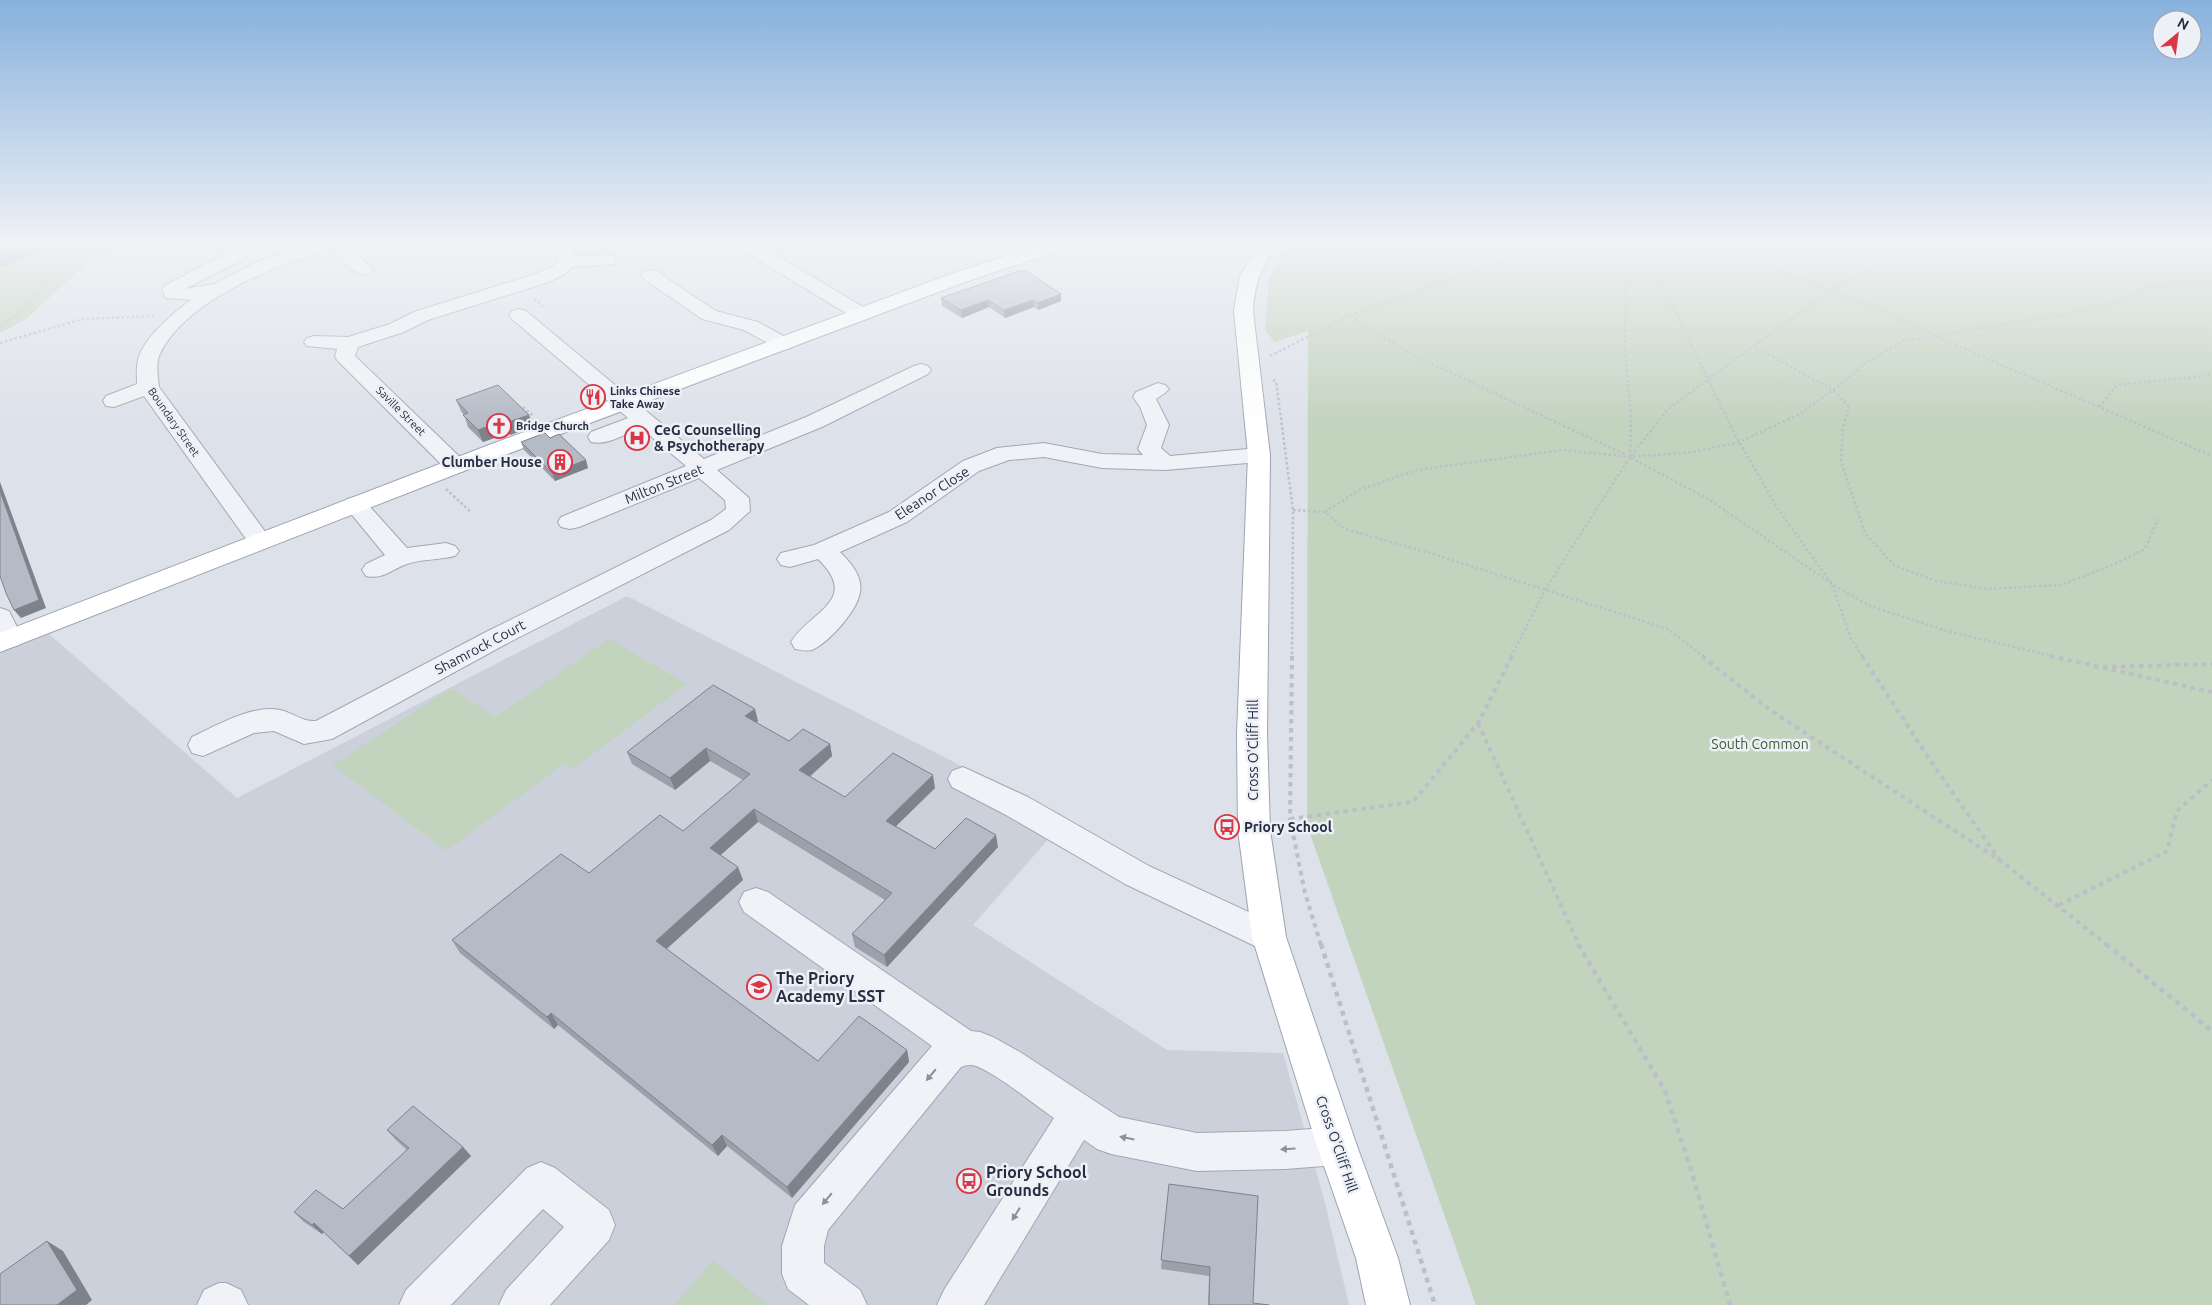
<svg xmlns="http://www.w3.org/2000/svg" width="2212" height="1305" viewBox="0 0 2212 1305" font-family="Ubuntu,sans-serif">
  <rect width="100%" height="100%" fill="#dde1e9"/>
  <path fill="#cbd0db" d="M627,596l439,223 -93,106 194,125 116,3 41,146 25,106h-1349v-652l48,-20 189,165z"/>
  <g fill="#c2d3be">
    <path d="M0,244h138l-25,6 -24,11 -63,58 -26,14z"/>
    <path d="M1296,244h916v1061h-736l-169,-480 1,-494 -33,11 -10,-12 4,-51 14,-26z"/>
    <path d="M609,639l78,45 -114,85 -8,-6 -119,88 -113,-86 118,-77 44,29z"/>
    <path d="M713,1260l55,45h-93z"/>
  </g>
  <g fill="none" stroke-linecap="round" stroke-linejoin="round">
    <path fill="#95accc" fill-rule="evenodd" d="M11,244h43l-4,6 -50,17v-18z"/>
    <defs>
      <g id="minor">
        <path d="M313,244h35l25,26 -3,4c-16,4 -26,-14 -37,-25 -54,14 -150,52 -174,107 -3,9 -1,21 0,31l113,154 -3,5 -9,3 -9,-3 -107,-150 -30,11 -8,-1 -3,-5 3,-5 31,-12c0,-8 -1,-16 1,-24 5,-22 35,-47 53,-60l-25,-2 -4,-8 2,-4 69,-36 6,-1 6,1 3,4 -3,4 -60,31 29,-5 47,-24z"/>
        <path d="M554,244h18l3,12 33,-1 6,1 3,4 -3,4 -42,3 -7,7 -16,8 -121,38 -24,12 -46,15 -3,9 109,105 3,5 -3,5 -8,2 -8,-2 -110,-110 -3,-4 2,-8 -30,-3 -3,-4 3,-4 7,-2 34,1 42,-13 24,-12 121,-38 18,-8 5,-5z"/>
        <path d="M736,244h22l110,66 3,4 -3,4 -7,2 -7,-2 -115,-70z"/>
        <path d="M988,244c15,0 32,-1 41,12l-3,4c-11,3 -31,-6 -38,-16z"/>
        <path d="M650,270l6,1 60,40 42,11 33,18 3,4 -3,4 -7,2 -7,-2 -33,-18 -42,-11 -58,-40 -3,-4 3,-4z"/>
        <path d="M519,309l7,2 178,148 102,-42 108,-51 7,-2 7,2 3,4 -3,4 -106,53 -105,43 32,28 1,13 -21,19 -223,114 -174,95 -28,5 -30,-13 -20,2 -51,23 -11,-3 -4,-8 4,-8c24,-11 61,-33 88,-27 14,3 22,12 36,11l170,-89 225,-112 15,-11 -1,-9 -26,-22 -120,49 -9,2 -9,-2 -3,-5 3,-5 125,-51 -45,-38c-16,6 -34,18 -50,14l-3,-5 3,-5 37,-14 -116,-99 -3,-4 3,-4z"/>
        <path d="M1158,383l7,2 4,4 -4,4 -9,6 13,26 -8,23 9,8 89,-8 8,2 3,5 -3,5 -8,2 -94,8 -63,-2 -58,-11 -35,3 -30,11 -72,51 -67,30c10,10 23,24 20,40 -2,18 -30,49 -46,57 -6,3 -12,1 -19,0l-4,-7c19,-31 70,-41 27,-83l-28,8 -9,-2 -4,-6 4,-6 33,-8 75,-33 74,-51 34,-13 47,-5 58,11 41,1 -5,-6 9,-24 -7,-18 -7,-10 3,-5z"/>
        <path d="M355,497l8,2 44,49 39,-5 9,3 4,5 -4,5c-16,4 -33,3 -48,8 -15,5 -24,16 -41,12l-4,-6 4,-6 19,-9 -42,-51 4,-5z"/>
        <path d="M0,608l9,3 14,28 -4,6 -10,3 -9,-2z"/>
        <path d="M963,767l65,30 121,69 132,61 5,10 -5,10 -12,5 -12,-5 -132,-63 -119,-69 -54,-28 -4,-8 4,-8z"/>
        <path d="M756,888l12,4 203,139 9,1 13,5 27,15 99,65 78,16 88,-2 52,-4 14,5 6,14 -6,14 -14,5 -52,4 -88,2 -86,-17 -14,-5 -13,-9 -100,165h-47l7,-15 110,-172c-21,-14 -55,-43 -78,-52 -5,-2 -10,-1 -15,1l-133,163 -4,16v17l36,27 7,15h-58l-21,-16 -6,-15v-28l13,-41 137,-159 -188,-134 -5,-10 5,-10z"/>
        <path d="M541,1162l14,6 54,42 6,15 -6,15 -59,65h-51l7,-15 58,-63 -21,-18 -92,96h-52l7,-15 121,-122z"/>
        <path d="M219,1283h7l15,7 7,15h-51l7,-15z"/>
      </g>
      <g id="major">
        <path d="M1043,244h27l-3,4 -102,34 -460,173 -505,197v-19l489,-188 462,-171z"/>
        <path d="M1260,244h18c-17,24 -23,37 -25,67l17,144 -3,279 3,96 16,107 71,209 41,112 12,47h-44l-10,-47 -39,-112 -65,-209 -14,-107 -1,-96 11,-279 -14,-144 6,-35z"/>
      </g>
    </defs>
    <use href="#minor" stroke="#a2a7b3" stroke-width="2"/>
    <use href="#major" stroke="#9ca4b5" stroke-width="2"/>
    <g stroke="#bcbfc8" stroke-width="2.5" stroke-dasharray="2.5 2.5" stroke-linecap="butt">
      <path d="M1646,244l21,50 66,137 45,78 54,75 19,55 12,18"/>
      <path d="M1710,244l171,66 54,26 277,120"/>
      <path d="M534,299l9,7 -4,2"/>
      <path d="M1351,315l10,10 56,32 209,98"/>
      <path d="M0,326l15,-10 50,-52 46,-20"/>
      <path d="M0,343l83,-24 71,-3"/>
      <path d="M1755,347l78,43 16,17 -6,21 -2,33 24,72 30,33 42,15 51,8 73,-4 54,-21 30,-15 13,-30"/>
      <path d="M1270,356l81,-41 201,-71"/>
      <path d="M1273,380l3,1 17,129 -1,147"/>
      <path d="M523,407l10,9"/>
      <path d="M2099,407l18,-22 89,-9 6,-3"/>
      <path d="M1630,457l1,-39 -6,-68 1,-67 12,-39"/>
      <path d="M1631,458l79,42 122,84 38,22 77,25 109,26"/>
      <path d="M446,489l25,23"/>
      <path d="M1293,510l32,2"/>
      <path d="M1511,657l34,-67 85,-133 39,-49 162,-118 39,-21 16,-25"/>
      <path d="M1704,657l-36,-28 -238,-76 -85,-24 -20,-17 34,-22 58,-20 146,-20 67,7 63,-5 46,-10 59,-27 42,-30 26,-22 37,-22 165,-27 40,-9 44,-19 60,-5"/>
    </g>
    <g stroke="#bcbfc8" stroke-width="4" stroke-dasharray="4.5 4.5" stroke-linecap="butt">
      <path d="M1292,656l-2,163 15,74 16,52"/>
      <path d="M1702,656l68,54 231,151 106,84"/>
      <path d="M1862,656l66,101 71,102"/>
      <path d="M2050,656l162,36"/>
      <path d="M2103,667l109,-3"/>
      <path d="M1478,723l101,222"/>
      <path d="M1290,819l123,-17 65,-79 34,-67"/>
      <path d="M2059,905l108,-54 10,-40 35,-31"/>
    </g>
    <g stroke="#bcbfc8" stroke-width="4.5" stroke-dasharray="5 5" stroke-linecap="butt">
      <path d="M1321,944l114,361"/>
      <path d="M1578,944l87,147 27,82 38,132"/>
      <path d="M2106,944l106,87"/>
    </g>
    <use href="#minor" fill="#f1f2f7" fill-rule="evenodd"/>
    <use href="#major" fill="#fff" fill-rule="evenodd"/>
  </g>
  <g fill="#9ba0aa">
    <path d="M1019,271l42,30 -23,9 -4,-3 -29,11 -16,-11 -27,11 -20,-12 -1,-8z"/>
    <path d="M456,400l73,15 4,12 -23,8 -2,-2 -25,9 -15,-15 -4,-12 -3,-4z"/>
    <path d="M550,438l38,30 -33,13 -31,-31 -3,-8z"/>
    <path d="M758,721l-2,2 33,18 41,3 2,12 -22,21 35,20 90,-9 -39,38 39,23 63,-2 -111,120 -32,-20 -3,-13 33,-34 -127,-78 -38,33 23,25 -77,69 152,112 89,-11 2,12 -117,136 -65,-52 -9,10 -160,-131 -4,4 -94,-76 -8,-13 137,-67 94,-42 60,-51 -33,-19 -35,29 -43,-26 -5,-12z"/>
    <path d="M387,1130l76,17 8,9 -113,109 -34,-33 -2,2 -18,-12 -10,-10 49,-3 64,-59 -11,-10z"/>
    <path d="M1169,1184l84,119 16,2h-61l1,-29 -48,-7z"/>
  </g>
  <g fill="#7e828b">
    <path d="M1061,294v7l-23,9v-7z"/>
    <path d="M988,300l1,7 -27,11 -1,-8z"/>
    <path d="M1033,300l1,7 -29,11 -1,-8z"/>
    <path d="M529,415l4,12 -23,8 -5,-12z"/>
    <path d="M503,421l5,12 -25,9 -5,-12z"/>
    <path d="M586,460l2,8 -33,13 -3,-8z"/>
    <path d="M0,482l46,126 -25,10 -7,-8 -14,-119z"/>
    <path d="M755,709l3,12 -9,8 -4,-13z"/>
    <path d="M830,744l2,12 -30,27 -3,-13z"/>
    <path d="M706,748l4,13 -35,29 -5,-12z"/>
    <path d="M933,775l2,13 -46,45 -3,-12z"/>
    <path d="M754,809l4,13 -44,39 -4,-13z"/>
    <path d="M996,835l2,12 -111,120 -3,-12z"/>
    <path d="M738,867l5,13 -82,74 -5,-13z"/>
    <path d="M551,1013l7,12 -4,4 -7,-12z"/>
    <path d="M907,1050l2,12 -117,136 -5,-11z"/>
    <path d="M722,1135l5,11 -9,10 -6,-11z"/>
    <path d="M463,1147l8,9 -113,109 -9,-9z"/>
    <path d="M314,1223l10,9 -2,2 -10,-9z"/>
    <path d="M47,1241l16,10 29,49 -6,5h-29z"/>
  </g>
  <g fill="#b4bac6" stroke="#7e828b">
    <path d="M1019,271h7l35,23 -23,9 -5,-3 -29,10 -16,-10 -27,10 -20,-12z"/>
    <path d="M498,385l31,30 -24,8 -2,-2 -25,9 -15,-15 5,-2 -12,-13z"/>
    <path d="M545,433l5,5 9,-4 27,26 -34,13 -31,-31z"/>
    <path d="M0,491l39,109 -25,10 -8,-17 -6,-17z"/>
    <path d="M713,685l42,24 -10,7 44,25 14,-12 27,15 -31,26 46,27 48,-44 40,22 -47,46 49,28 31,-31 30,17 -112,120 -32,-21 40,-41 -138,-84 -44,39 28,19 -82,74 162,120 41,-45 48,34 -120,137 -65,-52 -10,10 -161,-132 -4,4 -95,-77 109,-86 28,19 71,-58 23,16 67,-57 -44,-26 -36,30 -43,-26z"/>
    <path d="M413,1106l50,41 -114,109 -35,-33 -2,2 -18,-13 22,-22 27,19 66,-61 -22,-18z"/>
    <path d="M1169,1184l89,12 -5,107 16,2h-60l1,-38 -49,-7z"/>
    <path d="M47,1241l30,49 -20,15h-57v-31z"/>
  </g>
  <defs><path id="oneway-solid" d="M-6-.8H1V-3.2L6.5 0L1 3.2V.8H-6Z" transform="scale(1.25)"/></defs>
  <g fill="#8b909c">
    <use href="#oneway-solid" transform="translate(931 1075) rotate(130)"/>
    <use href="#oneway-solid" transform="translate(1127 1138) rotate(-169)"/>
    <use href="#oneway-solid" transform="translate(1288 1149) rotate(177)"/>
    <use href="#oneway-solid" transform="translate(827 1199) rotate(130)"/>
    <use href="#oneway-solid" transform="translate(1016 1214) rotate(122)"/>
  </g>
  <linearGradient id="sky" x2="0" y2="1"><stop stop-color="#87b1dd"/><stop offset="0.57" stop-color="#f0f2f5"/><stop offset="1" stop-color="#f0f2f5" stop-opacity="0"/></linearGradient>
  <rect width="2212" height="427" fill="url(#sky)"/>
  <defs>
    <symbol id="restaurant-ring" viewBox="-11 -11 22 22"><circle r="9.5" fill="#edf0f6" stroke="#da3643" stroke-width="1.5"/><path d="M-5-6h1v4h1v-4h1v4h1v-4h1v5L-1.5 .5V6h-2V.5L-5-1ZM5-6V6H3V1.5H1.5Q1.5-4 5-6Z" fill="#da3643"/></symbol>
    <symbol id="church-ring" viewBox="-11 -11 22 22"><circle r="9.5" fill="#edf0f6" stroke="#da3643" stroke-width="1.5"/><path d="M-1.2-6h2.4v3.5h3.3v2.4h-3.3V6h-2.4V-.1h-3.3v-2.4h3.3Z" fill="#da3643"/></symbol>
    <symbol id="hospital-ring" viewBox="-11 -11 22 22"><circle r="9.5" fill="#edf0f6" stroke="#da3643" stroke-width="1.5"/><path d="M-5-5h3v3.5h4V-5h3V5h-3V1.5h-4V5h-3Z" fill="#da3643"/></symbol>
    <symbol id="building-ring" viewBox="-11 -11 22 22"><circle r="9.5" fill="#edf0f6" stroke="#da3643" stroke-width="1.5"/><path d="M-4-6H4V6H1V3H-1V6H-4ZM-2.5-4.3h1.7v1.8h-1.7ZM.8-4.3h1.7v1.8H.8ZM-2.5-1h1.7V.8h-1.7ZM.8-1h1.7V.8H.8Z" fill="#da3643"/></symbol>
    <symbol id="bus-ring" viewBox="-11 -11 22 22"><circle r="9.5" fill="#edf0f6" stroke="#da3643" stroke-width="1.5"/><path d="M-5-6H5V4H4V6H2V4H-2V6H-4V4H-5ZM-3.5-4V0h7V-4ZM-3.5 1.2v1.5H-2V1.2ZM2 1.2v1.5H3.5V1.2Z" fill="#da3643"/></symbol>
    <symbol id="school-ring" viewBox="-11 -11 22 22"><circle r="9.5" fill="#edf0f6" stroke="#da3643" stroke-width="1.5"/><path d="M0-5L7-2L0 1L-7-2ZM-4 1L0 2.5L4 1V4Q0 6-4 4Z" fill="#da3643"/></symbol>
  </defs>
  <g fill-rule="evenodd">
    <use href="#restaurant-ring" x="579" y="383" width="28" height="28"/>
    <use href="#church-ring" x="485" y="412" width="28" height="28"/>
    <use href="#hospital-ring" x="623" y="424" width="28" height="28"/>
    <use href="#building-ring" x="546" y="448" width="28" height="28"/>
    <use href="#bus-ring" x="1213" y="813" width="28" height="28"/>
    <use href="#school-ring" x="745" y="973" width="28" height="28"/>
    <use href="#bus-ring" x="955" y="1167" width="28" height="28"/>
  </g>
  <g text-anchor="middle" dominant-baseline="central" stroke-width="5" stroke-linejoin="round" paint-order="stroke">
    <g font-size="11" font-weight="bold" fill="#252d41" stroke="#edf0f6" text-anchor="start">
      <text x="610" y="391">Links Chinese<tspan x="610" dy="13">Take Away</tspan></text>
      <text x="516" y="426">Bridge Church</text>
    </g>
    <g font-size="11" fill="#252d41" stroke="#edf0f6">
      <text transform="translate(401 411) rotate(45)">Saville Street</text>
      <text transform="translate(174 422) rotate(55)">Boundary Street</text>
    </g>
    <g font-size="14" font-weight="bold" fill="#252d41" stroke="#edf0f6" text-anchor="start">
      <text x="654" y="430">CeG Counselling<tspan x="654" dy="16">&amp; Psychotherapy</tspan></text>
      <text x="542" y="462" text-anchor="end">Clumber House</text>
      <text x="1244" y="827">Priory School</text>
    </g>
    <g font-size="14" fill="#252d41" stroke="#edf0f6">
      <text transform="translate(664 484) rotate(-22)">Milton Street</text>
      <text transform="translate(932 493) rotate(-33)">Eleanor Close</text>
      <text transform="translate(480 647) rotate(-28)">Shamrock Court</text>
      <text transform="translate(1253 750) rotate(-90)">Cross O'Cliff Hill</text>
      <text transform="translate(1337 1144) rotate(71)">Cross O'Cliff Hill</text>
    </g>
    <g font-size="14" fill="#375e31" stroke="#edf0f6">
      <text x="1760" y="744">South Common</text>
    </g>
    <g font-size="16" font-weight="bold" fill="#252d41" stroke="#edf0f6" text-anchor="start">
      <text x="776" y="978">The Priory<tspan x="776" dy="18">Academy LSST</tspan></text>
      <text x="986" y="1172">Priory School<tspan x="986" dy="18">Grounds</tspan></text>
    </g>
  </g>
  <g transform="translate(2177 35) rotate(29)"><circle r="24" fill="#edf0f6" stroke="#9da2ae"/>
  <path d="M0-4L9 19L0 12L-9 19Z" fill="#da3643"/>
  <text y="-8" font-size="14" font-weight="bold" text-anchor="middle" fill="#252d41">N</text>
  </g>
</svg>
